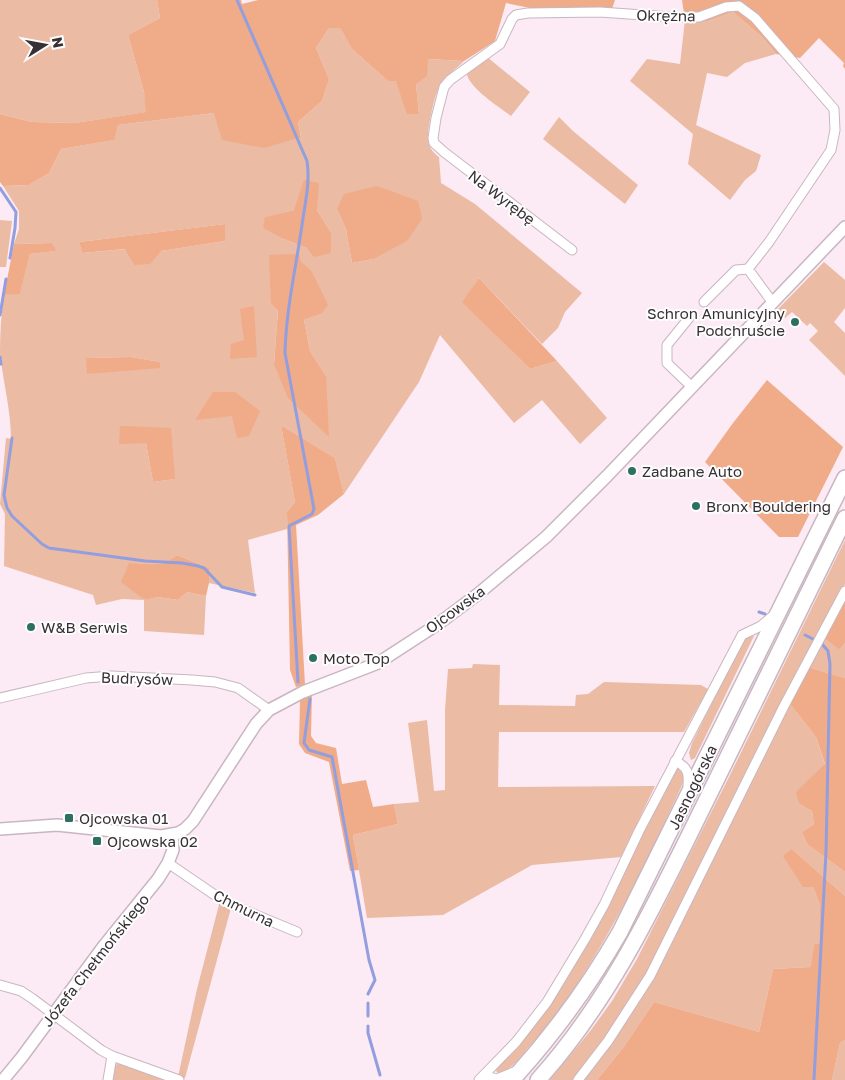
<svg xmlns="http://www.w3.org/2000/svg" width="845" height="1080" viewBox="0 0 845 1080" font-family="'Golos Text',sans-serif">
  <rect width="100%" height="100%" fill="#fceaf5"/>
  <g fill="#ebbba3" fill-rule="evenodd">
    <path d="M0,0h157l3,18 -32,17 16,57 3,20 -72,11 -43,-1 -32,-8z"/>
    <path d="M733,12l29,25 14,17 -31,9 -18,14 -20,-4 -11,52 65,30 -5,16 -11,9 -15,20 -42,-36 5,-30 -63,-53 17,-22 33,5 5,-44 23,1z"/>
    <path d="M329,28h11l12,21 36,32h8l23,33 -3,-30 12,-25 36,2c-8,8 -19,15 -25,26 -5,10 -12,43 -11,54 1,6 6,13 11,16l2,26 34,21 107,89 -17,19 -7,16 -16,16 -63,-66 -16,24 67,67 27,-8 50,57 -27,26 -38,-44 -28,23 -74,-88 -21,47 -75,112 -9,-36 -54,-33 14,77 -8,10v17l-39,11 7,53 -46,-10v-15l-32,-13 -14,9 -34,-1 15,37 14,-3 20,3 9,-8 19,4 -2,39 -60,-4v-31l-22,-1 -26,6 -3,-10 -89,-29 1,-52 -5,-10 6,-66 5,1c0,-29 -8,-57 -11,-86 0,-19 1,-39 4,-58l16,-2 10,-39 25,-3 -3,-8 -38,1 5,-15v-18l-16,-25 26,-1 20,-12 12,-24 52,-9 5,-15 96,-12 87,23 -3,-14 24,-21 7,-22 -13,-31zM337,209l36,50 -21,4 -6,-34zM294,210h23l14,23 -24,15 -23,-9 -18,-22zM225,224v17l-64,10 -27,14 -8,-16 -44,4 -3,-11zM301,263l10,7 10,44 -17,6 6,31 16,25 -52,-12 4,-55zM131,357l29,5 -73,12v-16zM146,443l28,36 -21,3z"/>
    <path d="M487,57l43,35 -19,24c-13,-10 -39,-26 -44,-41l2,-4z"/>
    <path d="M559,117l14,14 65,54 -13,19 -82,-65z"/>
    <path d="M0,220l12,1 -6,46h-6z"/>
    <path d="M824,262l21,18v28l-11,14 11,11v43l-36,-36 9,-9 -8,-8 -3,3 -15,-14 -7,6 -8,-8z"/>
    <path d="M845,540v44l-60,113 -125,255 -53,85 -34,43h-23l41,-50 21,-29 25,-42 92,-182z"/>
    <path d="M754,636l-59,122 -4,2 -2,-7 3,-10 51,-102 5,-4z"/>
    <path d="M824,638l15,10 6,-5v35l-37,-11z"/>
    <path d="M473,664l27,1 -1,40 76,1 1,-11 12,-1 16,-12 97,3 7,4 -24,43h-185l-1,55 157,-1 -34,71 -89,8 -89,50 -76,3 -14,-83 45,-11 -4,-20 25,-2 -11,-79 19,-3 7,71 11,-1v-80l3,-41 24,-1z"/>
    <path d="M790,704l26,33 9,28 -28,27 2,12 13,7 2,13 -12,8 5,12 38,28v24l-53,-47 21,38 7,18v38l-6,1 -2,23 -39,2 -14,63 -105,-30 -31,46 -26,32h-14l31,-40 29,-44 22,-39 102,-206 4,-11z"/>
    <path d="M677,768h3l4,4 -1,11c-41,88 -90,194 -156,266 -8,9 -16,22 -29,24l-2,-2 1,-3 17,-18 122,-203z"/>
    <path d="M220,901l11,7 -46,170 -7,-1 19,-88z"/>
    <path d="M845,1040v40h-13l8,-37z"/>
    <path d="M119,1063l45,17h-52l1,-13z"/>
  </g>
  <g fill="#f0ab89">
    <path d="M157,0h84l1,4 16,-4h357l-3,9 -82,-1 -24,-5 -11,38 -31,20 -36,-2 -1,17 -11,8 3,30h-12l-11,-33h-8l-36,-32 -12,-21h-11l-13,20 13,31 -7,22 -24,21 3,15 -37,11 -42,-8 -8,-27 -96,12 -4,15 -53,9 -12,24 -20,12 -26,1 -3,-4v-68l32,8 43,1 71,-11 -2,-20 -16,-57 32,-17z"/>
    <path d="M682,0h163v69l-2,-3 1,-3 -25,-25 -19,20 -24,-4 -14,-17 -29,-25 -25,9 -23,-1z"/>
    <path d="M304,180l15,3 -2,27 14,23v20l-17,4 -7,-9 -23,-9 -21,-11 2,-11 29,-7z"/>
    <path d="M377,186l41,15 4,18 -15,22 -34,18 -21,4 -6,-34 -9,-20 7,-15z"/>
    <path d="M225,224v17l-64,10 -11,13 -16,1 -9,-16 -43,4 -3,-11z"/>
    <path d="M52,243l4,8 -26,3 -10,40 -16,1 10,-51z"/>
    <path d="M299,254l2,8 10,8 17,35 -7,9 -17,6 6,31 16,25 3,61 -41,-39 -14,-34 4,-54 -7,-7 -2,-48z"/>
    <path d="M479,278l78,83 -27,8 -68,-67z"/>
    <path d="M254,306l3,51 -27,2 1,-15 13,-4 -4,-31z"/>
    <path d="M131,357l29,5v6l-73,6 -1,-16z"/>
    <path d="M767,380l76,67 -45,90h-19l-74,-75 28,-39z"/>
    <path d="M213,392h22l25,19 -11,25 -12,2 -5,-22 -37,4z"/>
    <path d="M281,425l54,33 9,36 -26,21 -22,10 9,160 -9,2 -6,-17 -3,-158 8,-10z"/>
    <path d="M120,426l51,2 4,51 -22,3 -7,-39 -27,1z"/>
    <path d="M177,555l32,13v15l-3,13 -19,-4 -9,8 -20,-3 -13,3 -24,-18 8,-19 34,1z"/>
    <path d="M845,599v44l-6,6 -15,-11z"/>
    <path d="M808,667l37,11v194l-38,-28 -5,-12 12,-8 -2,-13 -13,-7 -3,-12 29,-28 -9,-27 -26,-33z"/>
    <path d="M312,692l-1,44 5,7 20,5 6,36 24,-4 7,27 21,-3 4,20 -45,11 6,35 -9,1 -21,-109 -24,-9 -6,-9 1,-44z"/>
    <path d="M792,849l53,47v144l-5,3 -8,37h-235l26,-32 31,-46 105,30 14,-63 38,-2 3,-23 6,-1v-38l-7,-18h-10l-20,-31z"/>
  </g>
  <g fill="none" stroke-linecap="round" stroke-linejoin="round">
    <g stroke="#929ede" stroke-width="3">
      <path d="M237,0l70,161c3,19 -1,38 -4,57 -6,45 -17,90 -18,135l29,156 -2,5 -23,12 9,156"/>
      <path d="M0,188l16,24 -1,16 -5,30"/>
      <path d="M0,315l6,-36"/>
      <path d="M0,357l1,7"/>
      <path d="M12,438l-8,57 3,13 5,8 30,28 7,4 96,13 37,2 16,3 6,2 18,19 33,8"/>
      <path d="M759,612l6,2"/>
      <path d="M805,635l8,4"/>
      <path d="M310,699l-6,44 5,7 23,7 37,203 6,20 -7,14"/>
      <path d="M368,1003v13"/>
      <path d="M368,1026v7l12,42"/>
      <path d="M814,1080l12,-228 4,-188 -2,-13 -6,-7"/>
    </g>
    <defs>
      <g id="minor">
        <path d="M572,250l-128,-98 -10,-9 -1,-5 3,-20 8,-31 6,-7 50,-36 12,-25 4,-4 12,-2 72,-1 72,5h27l27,-10 13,-1 16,12 79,91 1,21 -4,20 -62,92 -21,27 25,34"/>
        <path d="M704,302l32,-32 12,-1"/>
        <path d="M689,318l-22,27v18l25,24"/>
        <path d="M0,698l86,-20 26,-2 80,4 23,2 23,6 31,22"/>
        <path d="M675,761c13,6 14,12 13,25"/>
        <path d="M168,863l57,39 72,30"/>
        <path d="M0,985l21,6 12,8 68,51 11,6 67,24"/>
        <path d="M484,1076l13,3 17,-7"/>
        <path d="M108,1080l4,-24"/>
        <path d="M479,1080l37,-38 31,-40 38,-63 19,-34 35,-74 103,-196 19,-9 13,-11"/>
        <path d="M578,1080l30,-39 42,-65 134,-270 61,-115"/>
      </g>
      <g id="tertiary">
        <path d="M0,829l57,-4 104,11 17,-3 7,-4 8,-8 63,-97 13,-14 34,-18 75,-29 60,-39 40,-30 68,-57 61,-61 238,-249"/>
        <path d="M3,1080l19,-23 81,-110 55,-68 10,-16 5,-13 -1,-15"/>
      </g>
      <g id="primary">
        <path d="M512,1080c42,-46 77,-94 108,-148l225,-454"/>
        <path d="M538,1080c74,-82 120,-182 169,-281 46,-94 92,-187 138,-281"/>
      </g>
    </defs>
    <use href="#minor" stroke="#c8b6c0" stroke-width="11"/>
    <use href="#tertiary" stroke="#c8b6c0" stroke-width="14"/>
    <use href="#primary" stroke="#c8b6c0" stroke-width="18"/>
    <use href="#minor" stroke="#fff" stroke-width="9"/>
    <use href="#tertiary" stroke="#fff" stroke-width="11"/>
    <use href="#primary" stroke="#fff" stroke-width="15"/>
  </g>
  <g fill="#2c7062" stroke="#fdfdfd" stroke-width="2">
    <circle cx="795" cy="322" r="5"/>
    <circle cx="632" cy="471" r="5"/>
    <circle cx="696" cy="506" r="5"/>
    <circle cx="31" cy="627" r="5"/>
    <circle cx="313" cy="658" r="5"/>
    <rect x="64" y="813" width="10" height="10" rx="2.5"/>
    <rect x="92" y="836" width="10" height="10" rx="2.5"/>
  </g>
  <g text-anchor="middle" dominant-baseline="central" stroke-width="4" stroke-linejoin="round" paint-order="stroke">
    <g font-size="15" fill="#362f33" stroke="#fdfdfd">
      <text transform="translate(666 15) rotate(1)">Okrężna</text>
      <text transform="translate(502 197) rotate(37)">Na Wyrębę</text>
      <text transform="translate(455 609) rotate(-36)">Ojcowska</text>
      <text transform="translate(137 678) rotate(2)">Budrysów</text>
      <text transform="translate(692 787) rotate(-64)">Jasnogórska</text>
      <text transform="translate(244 908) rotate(26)">Chmurna</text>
      <text transform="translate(95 960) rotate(-52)">Józefa Chełmońskiego</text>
    </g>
    <g font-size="15" fill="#362f33" stroke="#fdfdfd" text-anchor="start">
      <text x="785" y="313" text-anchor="end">Schron Amunicyjny<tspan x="785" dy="17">Podchruście</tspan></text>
      <text x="642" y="471">Zadbane Auto</text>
      <text x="706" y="506">Bronx Bouldering</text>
      <text x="41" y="627">W&amp;B Serwis</text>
      <text x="323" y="658">Moto Top</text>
      <text x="79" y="818">Ojcowska 01</text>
      <text x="107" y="841">Ojcowska 02</text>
    </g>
  </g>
  <g transform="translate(45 45) rotate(79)" stroke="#fdfdfd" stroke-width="4" paint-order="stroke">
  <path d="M0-4L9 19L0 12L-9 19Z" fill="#362f33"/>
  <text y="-8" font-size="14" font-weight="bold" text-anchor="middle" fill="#362f33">N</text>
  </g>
</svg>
